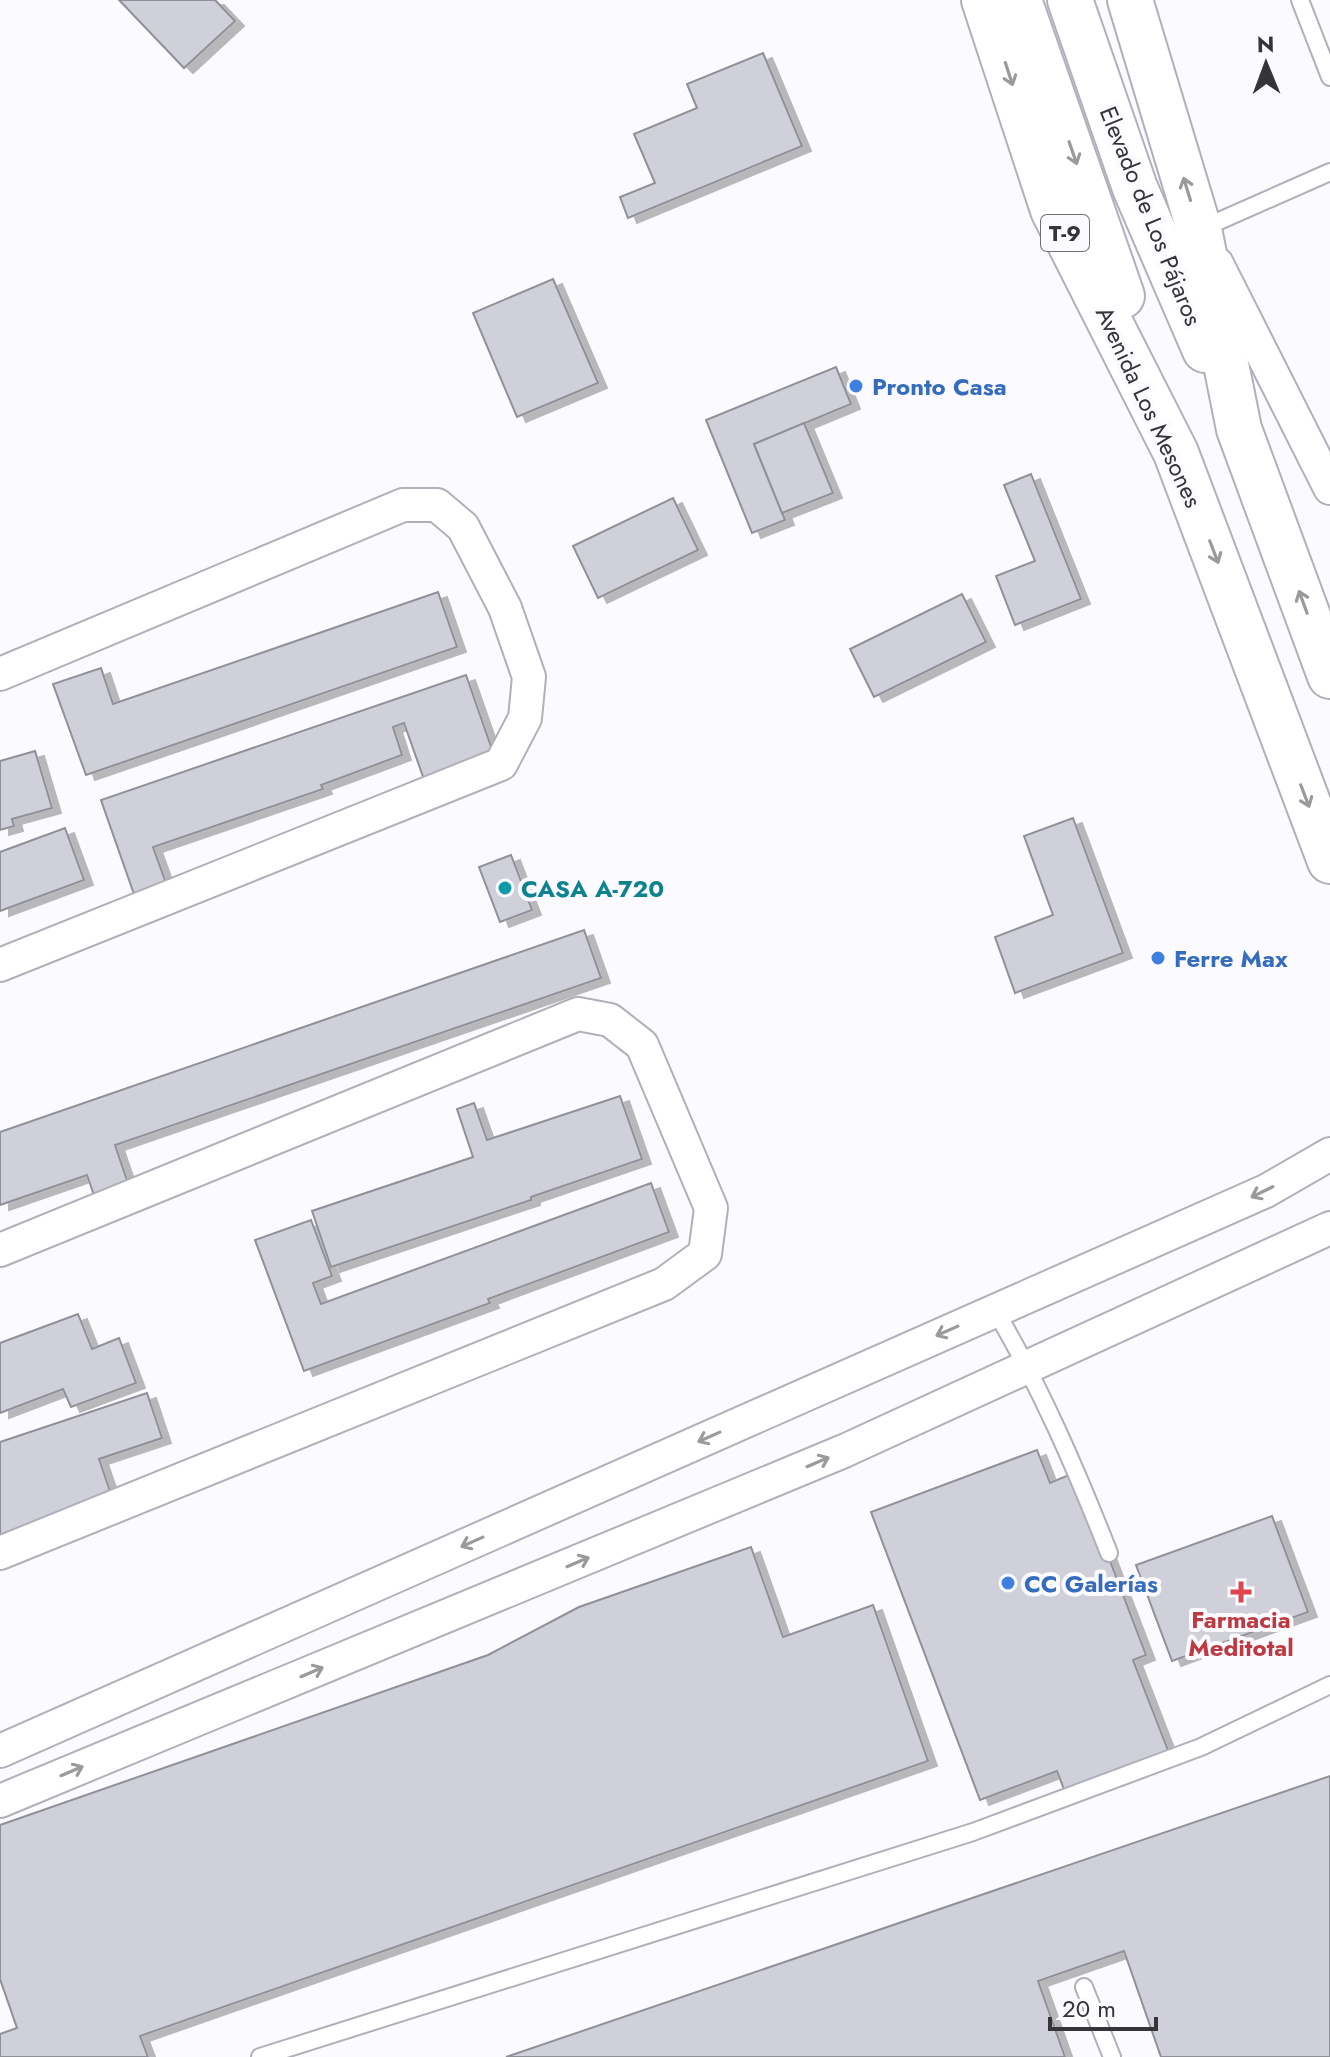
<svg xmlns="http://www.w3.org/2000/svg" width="1330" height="2057" viewBox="0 0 1330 2057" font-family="Jost,sans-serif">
  <defs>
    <filter id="shadow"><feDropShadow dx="9" dy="5" stdDeviation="0" flood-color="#0004"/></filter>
  </defs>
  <rect width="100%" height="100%" fill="#fbfbff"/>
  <g fill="#d0d0da" stroke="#909099" stroke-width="2" filter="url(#shadow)">
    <path d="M119,0h96l20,21 -51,47z"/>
    <path d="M763,53l39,93 -174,72 -8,-21 35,-14 -21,-49 63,-26 -10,-24z"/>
    <path d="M553,279l45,104 -81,34 -44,-104z"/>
    <path d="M836,367l15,37 -97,40 31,76 -33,13 -46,-113z"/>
    <path d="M804,423l29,70 -51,20 -28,-69z"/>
    <path d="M1031,474l50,125 -66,26 -19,-49 39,-15 -31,-76z"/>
    <path d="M673,498l25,52 -100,48 -25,-52z"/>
    <path d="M438,592l19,55 -371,128 -33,-91 48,-16 12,36z"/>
    <path d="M962,594l24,48 -112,55 -24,-48z"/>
    <path d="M466,675l30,86 -70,24 -22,-62 -11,4 9,28 -81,30 2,4 -170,58 14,39 -32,11 -34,-97z"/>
    <path d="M35,751l17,57 -40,11 2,7 -14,4v-69z"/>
    <path d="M1073,818l50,135 -108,40 -20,-56 58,-22 -29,-79z"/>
    <path d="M65,828l19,52 -84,31v-59z"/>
    <path d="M511,855l21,55 -32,12 -21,-55z"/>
    <path d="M584,930l17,48 -486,167 16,47 -34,12 -10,-29 -87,30v-73z"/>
    <path d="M620,1096l22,63 -111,38v3l-200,67 -19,-56 161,-54 -16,-48 17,-6 13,37z"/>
    <path d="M651,1183l18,49 -181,67 2,4 -186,68 -49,-131 56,-20 21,56 -19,7 8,21z"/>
    <path d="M78,1314l14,35 27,-11 17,45 -65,24 -8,-18 -63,24v-70z"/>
    <path d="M147,1393l15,45 -63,21 15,44 -114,38v-99z"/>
    <path d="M1037,1450l13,33 26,-11 70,183 -13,5 36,93 -104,39 -8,-21 -77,29 -109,-288z"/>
    <path d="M1272,1516l36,96 -136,49 -36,-96z"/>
    <path d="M751,1547l32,90 90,-32 55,156 -788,275 8,21h-148v-23l17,-6 -17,-49v-154l488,-170 91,-48z"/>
    <path d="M1330,1776v281h-169l-37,-106 -86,30 27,76h-559z"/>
  </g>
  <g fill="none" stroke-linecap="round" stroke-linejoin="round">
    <defs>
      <g id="lane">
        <path d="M1300,0l30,77"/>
        <path d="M1201,229l129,-57"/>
        <path d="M995,1310c46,78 81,159 114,243"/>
        <path d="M1084,1987l28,70"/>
        <path d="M260,2057l713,-225 228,-85 129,-62"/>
      </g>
      <g id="street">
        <path d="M1217,264l113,224"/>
        <path d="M0,674l403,-169h34l26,22 42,81 24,69 -4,41 -24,46 -501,201"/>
        <path d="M0,1250l578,-236 32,6 32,25 69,163 -6,46 -41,30 -664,269"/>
        <path d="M0,1751l1266,-560 64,-37"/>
        <path d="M0,1801l844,-350 486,-223"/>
      </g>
      <g id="highway">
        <path d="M984,0l69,210 123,243 154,408"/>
        <path d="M1019,0l103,296"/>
        <path d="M1070,0l65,188 70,162"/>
        <path d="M1130,0l69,229 40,200 91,247"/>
      </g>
    </defs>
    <use href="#lane" stroke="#b0b0ba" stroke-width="20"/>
    <use href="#street" stroke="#b0b0ba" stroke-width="36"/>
    <use href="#highway" stroke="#b0b0ba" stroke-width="48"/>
    <use href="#lane" stroke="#fff" stroke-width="16"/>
    <use href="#street" stroke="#fff" stroke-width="32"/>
    <use href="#highway" stroke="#fff" stroke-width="44"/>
  </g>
  <defs><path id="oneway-shaft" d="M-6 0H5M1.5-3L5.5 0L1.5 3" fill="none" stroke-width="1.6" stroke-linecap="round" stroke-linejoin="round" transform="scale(2)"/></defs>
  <g stroke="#9a9a9c">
    <use href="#oneway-shaft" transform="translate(1009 74) rotate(72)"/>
    <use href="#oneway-shaft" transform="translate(1073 153) rotate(71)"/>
    <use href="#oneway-shaft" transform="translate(1187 189) rotate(-107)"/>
    <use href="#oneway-shaft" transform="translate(1214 552) rotate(69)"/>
    <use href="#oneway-shaft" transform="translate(1303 602) rotate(-110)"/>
    <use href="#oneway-shaft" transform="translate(1305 796) rotate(69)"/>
    <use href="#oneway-shaft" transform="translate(1262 1192) rotate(154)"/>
    <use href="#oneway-shaft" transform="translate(947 1331) rotate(156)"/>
    <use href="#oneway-shaft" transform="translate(709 1437) rotate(156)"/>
    <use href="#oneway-shaft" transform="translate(818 1462) rotate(-23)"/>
    <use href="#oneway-shaft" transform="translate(472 1542) rotate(156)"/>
    <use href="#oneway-shaft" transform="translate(578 1562) rotate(-23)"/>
    <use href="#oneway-shaft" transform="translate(312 1672) rotate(-23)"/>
    <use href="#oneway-shaft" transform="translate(72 1771) rotate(-23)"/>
  </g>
  <g fill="#3f7fe0" stroke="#fbfbff" stroke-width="3">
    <circle cx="856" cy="386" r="8"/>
    <circle cx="1158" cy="958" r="8"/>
    <circle cx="1008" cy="1583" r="8"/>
  </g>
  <circle fill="#0f9aa8" stroke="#fbfbff" stroke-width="3" cx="505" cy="888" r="8"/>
  <path fill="#e0444e" stroke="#fbfbff" stroke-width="3" d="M1237 1580h8v8h8v8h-8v8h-8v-8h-8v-8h8z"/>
  <g text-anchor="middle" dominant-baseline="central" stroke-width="8" stroke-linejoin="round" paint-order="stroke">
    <rect fill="#fbfbff" stroke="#707074" stroke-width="2" x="1041" y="215" width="48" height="36" rx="6"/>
    <g font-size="22" font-weight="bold" fill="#353539">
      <text x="1065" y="233">T-9</text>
    </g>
    <g font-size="24" fill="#353539" stroke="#fbfbff">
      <text transform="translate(1151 216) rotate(68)">Elevado de Los Pájaros</text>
      <text transform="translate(1149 407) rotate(65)">Avenida Los Mesones</text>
    </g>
    <g font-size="24" font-weight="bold" fill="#366cbe" stroke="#fbfbff" text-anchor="start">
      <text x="872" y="386">Pronto Casa</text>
      <text x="1174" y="958">Ferre Max</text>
      <text x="1024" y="1583">CC Galerías</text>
    </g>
    <g font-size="24" font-weight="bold" fill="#0d838f" stroke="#fbfbff" text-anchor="start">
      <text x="521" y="888">CASA A-720</text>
    </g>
    <g font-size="24" font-weight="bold" fill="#be3a42" stroke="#fbfbff">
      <text x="1241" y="1619">Farmacia<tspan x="1241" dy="28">Meditotal</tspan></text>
    </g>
  </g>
  <g transform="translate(1266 64) rotate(359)" stroke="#fbfbff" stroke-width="6" paint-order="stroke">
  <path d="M0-6L14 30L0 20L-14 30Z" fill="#353539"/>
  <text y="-12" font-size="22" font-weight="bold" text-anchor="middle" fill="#353539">N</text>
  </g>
  <path d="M1050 2017v12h106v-12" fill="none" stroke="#353539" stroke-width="4"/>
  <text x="1062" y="2017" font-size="24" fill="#353539" stroke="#fbfbff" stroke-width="6" paint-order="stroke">20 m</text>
</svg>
